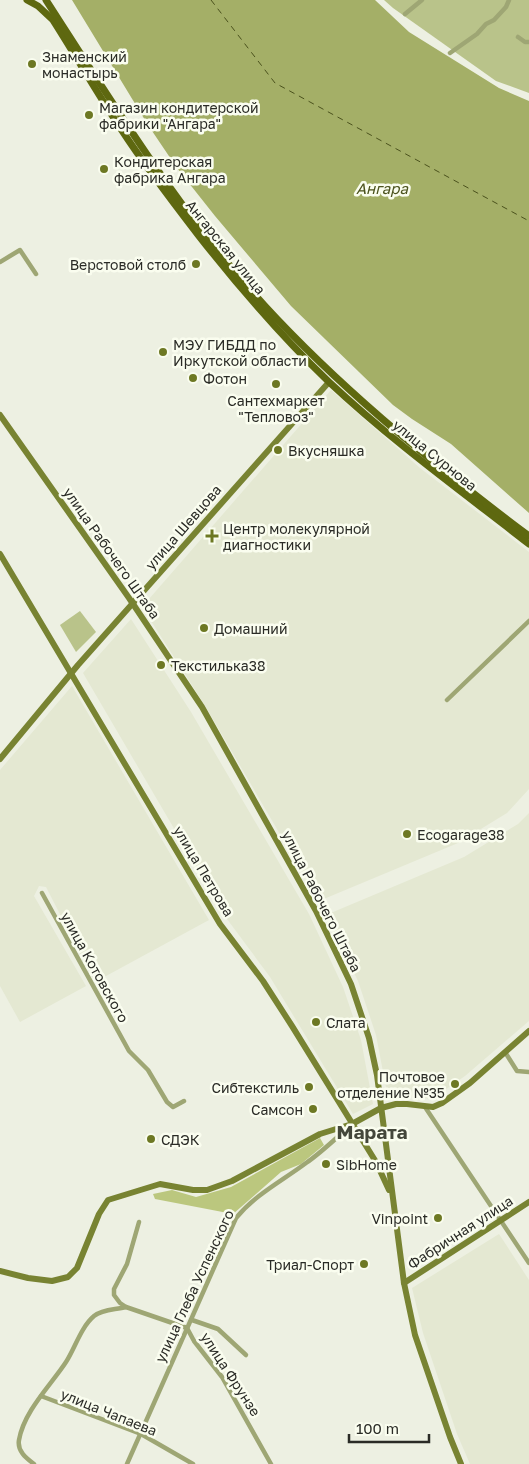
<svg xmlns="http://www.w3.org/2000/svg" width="529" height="1464" viewBox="0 0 529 1464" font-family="'Golos Text',sans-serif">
  <rect width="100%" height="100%" fill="#edf0e2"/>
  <g fill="#e4e8d2">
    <path d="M331,390l89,78 109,84v237l-22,24 -49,30 -139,58 -115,-197 -62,-97z"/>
    <path d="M131,619l60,93 118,202 34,73 18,53 12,64 -20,10 -83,-137 -43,-58 -144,-246z"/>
    <path d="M72,686l137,234 -114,62 -49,-95 -7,-1 -5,10 52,90 -66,36 -20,-36v-216z"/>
    <path d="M529,813v208l-64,55 -33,23 -24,-3 -20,2 -12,-63 -18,-54 -32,-66 138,-58 54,-33z"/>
    <path d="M499,1234l30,46v184h-59l-13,-30 -34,-101 -11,-45z"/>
  </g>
  <g fill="#b9c38a">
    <path d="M384,0h145v93l-33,-12 -103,-73z"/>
    <path d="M80,611l16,21 -20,20 -16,-27z"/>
  </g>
  <path fill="#bbc77e" d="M320,1138l4,7 -23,19 -20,8 -48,42 -78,-15 -2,-5 19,-4 24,7 35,-10z"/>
  <path fill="#a4af67" d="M72,0h303l34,32 90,56 30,13v412l-78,-69 -39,-25 -19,-14 -102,-99 -76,-90 -38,-48 -29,-43z"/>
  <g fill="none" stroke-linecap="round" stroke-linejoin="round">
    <path stroke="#4b521d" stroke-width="1" stroke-dasharray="6 5" stroke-linecap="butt" d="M211,0l64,83 254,138"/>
    <g stroke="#9ea674" stroke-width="4.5">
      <path d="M405,14l17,-14"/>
      <path d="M518,37l7,5h4"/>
      <path d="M450,53l27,-19 9,-10 8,-4 12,-13 3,-7"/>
      <path d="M0,262l20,-12 16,24"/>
      <path d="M447,700l82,-79"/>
      <path d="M42,893l87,158 19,19 19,32 6,5 11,-6"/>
      <path d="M505,1052l12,19 12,1"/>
      <path d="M425,1107l104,156"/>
      <path d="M126,1307l61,21 7,13 28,36 49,87"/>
      <path d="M192,1320l26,9 28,26"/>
      <path d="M41,1396l100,38 52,30"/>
      <path d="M34,1464c-8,-6 -17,-13 -15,-24 5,-29 32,-55 47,-78 9,-14 15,-35 28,-46 9,-7 21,-6 32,-9l-6,-4 -6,-8v-6l13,-25 12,-42"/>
      <path d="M127,1464l109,-246c20,-24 46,-37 70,-55 16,-11 30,-25 45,-38"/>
    </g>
    <g stroke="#788332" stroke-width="6">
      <path d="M0,415l129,183 73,109 114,204 35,73 18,54 8,37 27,208 11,52 35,102 11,27"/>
      <path d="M0,554l220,370 43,57 29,45 84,136 13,28"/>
      <path d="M0,759l78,-94 251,-283"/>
      <path d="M0,1271l28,7 24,3 16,-4 9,-9 22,-54 9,-14 52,-16 33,6h14l25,-9 88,-47 32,-10 29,-16 15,-4h11l26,3 9,-4 28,-20 59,-52"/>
      <path d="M404,1283l125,-81"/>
    </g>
    <g stroke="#5e6810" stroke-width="7">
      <path d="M27,0l11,6 15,14c23,36 44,73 68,109 24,37 51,72 78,107 40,51 83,101 130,146 63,59 132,109 200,162"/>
      <path d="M46,0c71,110 140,223 231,319 77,81 163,150 252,217"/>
    </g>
  </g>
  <g fill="#6d7823" stroke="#fafdef" stroke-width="2">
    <circle cx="32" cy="64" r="5"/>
    <circle cx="89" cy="115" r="5"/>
    <circle cx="104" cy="169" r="5"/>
    <circle cx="196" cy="264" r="5"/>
    <circle cx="163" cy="352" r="5"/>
    <circle cx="193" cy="378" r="5"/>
    <circle cx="276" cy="384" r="5"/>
    <circle cx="278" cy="450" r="5"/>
    <path d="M209.5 528.5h5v5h5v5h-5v5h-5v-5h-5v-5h5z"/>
    <circle cx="204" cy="628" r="5"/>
    <circle cx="161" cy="665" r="5"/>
    <circle cx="407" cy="834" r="5"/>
    <circle cx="316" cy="1022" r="5"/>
    <circle cx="455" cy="1084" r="5"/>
    <circle cx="309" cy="1087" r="5"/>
    <circle cx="313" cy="1109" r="5"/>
    <circle cx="151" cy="1139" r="5"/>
    <circle cx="326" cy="1164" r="5"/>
    <circle cx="438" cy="1218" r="5"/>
    <circle cx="364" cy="1264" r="5"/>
  </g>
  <g text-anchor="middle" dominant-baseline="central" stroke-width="5" stroke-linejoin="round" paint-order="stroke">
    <g font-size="14" fill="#2a2b26" stroke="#fafdef" text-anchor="start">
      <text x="42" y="56">Знаменский<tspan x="42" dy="16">монастырь</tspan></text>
      <text x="99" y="107">Магазин кондитерской<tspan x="99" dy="16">фабрики "Ангара"</tspan></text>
      <text x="114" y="161">Кондитерская<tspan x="114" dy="16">фабрика Ангара</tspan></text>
      <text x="186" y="264" text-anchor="end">Верстовой столб</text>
      <text x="173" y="344">МЭУ ГИБДД по<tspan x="173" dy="16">Иркутской области</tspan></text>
      <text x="203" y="378">Фотон</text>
      <text x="276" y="400" text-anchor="middle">Сантехмаркет<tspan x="276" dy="16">"Тепловоз"</tspan></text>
      <text x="288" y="450">Вкусняшка</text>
      <text x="223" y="528">Центр молекулярной<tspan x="223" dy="16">диагностики</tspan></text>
      <text x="214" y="628">Домашний</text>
      <text x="171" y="665">Текстилька38</text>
      <text x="417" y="834">Ecogarage38</text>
      <text x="326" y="1022">Слата</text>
      <text x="445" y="1076" text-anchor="end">Почтовое<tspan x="445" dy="16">отделение №35</tspan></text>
      <text x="299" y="1087" text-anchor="end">Сибтекстиль</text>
      <text x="303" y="1109" text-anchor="end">Самсон</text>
      <text x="161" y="1139">СДЭК</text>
      <text x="336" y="1164">SibHome</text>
      <text x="428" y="1218" text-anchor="end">Vinpoint</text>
      <text x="354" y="1264" text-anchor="end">Триал-Спорт</text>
    </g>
    <g font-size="14" fill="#2a2b26" stroke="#fafdef">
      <text transform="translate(226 247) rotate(51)">Ангарская улица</text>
      <text transform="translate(435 455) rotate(39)">улица Сурнова</text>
      <text transform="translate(183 527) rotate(-49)">улица Шевцова</text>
      <text transform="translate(112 553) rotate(55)">улица Рабочего Штаба</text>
      <text transform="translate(204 871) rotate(59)">улица Петрова</text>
      <text transform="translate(322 901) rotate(63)">улица Рабочего Штаба</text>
      <text transform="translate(95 967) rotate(61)">улица Котовского</text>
      <text transform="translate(460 1232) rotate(-33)">Фабричная улица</text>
      <text transform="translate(194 1286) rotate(-65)">улица Глеба Успенского</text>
      <text transform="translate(231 1374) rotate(57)">улица Фрунзе</text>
      <text transform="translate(109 1412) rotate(22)">улица Чапаева</text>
    </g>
    <g font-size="15" font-style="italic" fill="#4b521d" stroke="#fafdef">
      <text x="382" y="188">Ангара</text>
    </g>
    <g font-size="19" font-weight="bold" fill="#44473b" stroke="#fafdef">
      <text x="372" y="1131">Марата</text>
    </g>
  </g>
  <path d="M349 1434v8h80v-8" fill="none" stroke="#2a2b26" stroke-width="2.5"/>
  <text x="356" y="1434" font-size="15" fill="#2a2b26" stroke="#fafdef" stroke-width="4" paint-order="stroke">100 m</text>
</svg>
